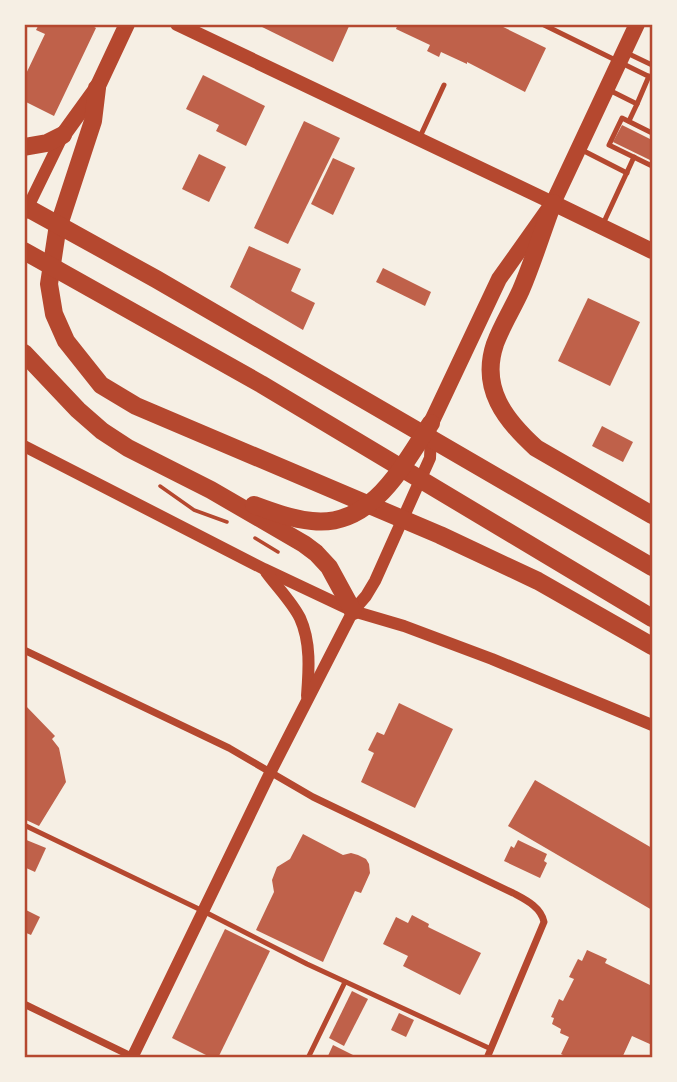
<svg xmlns="http://www.w3.org/2000/svg" width="677" height="1082" viewBox="0 0 677 1082" font-family="'Titillium Web',sans-serif">
  <rect width="100%" height="100%" fill="#f6efe4"/>
  <g fill="#bf614a">
    <path d="M39,24h50l7,4 -42,88 -30,-15v-23l21,-44 -9,-4z"/>
    <path d="M256,24h94l-17,38z"/>
    <path d="M398,24h99l49,24 -21,44 -58,-30v2l-26,-12 -2,5 -12,-6 3,-6 -34,-16z"/>
    <path d="M203,75l62,31 -19,40 -30,-15 3,-6 -33,-16z"/>
    <path d="M304,121l36,17 -52,106 -34,-16z"/>
    <path d="M622,125l30,15v21l-39,-19z"/>
    <path d="M199,154l27,13 -17,35 -27,-13z"/>
    <path d="M333,158l22,10 -22,47 -22,-11z"/>
    <path d="M249,246l52,23 -10,22 24,12 -12,27 -73,-43z"/>
    <path d="M383,268l48,24 -6,14 -49,-24z"/>
    <path d="M588,298l52,24 -30,64 -52,-25z"/>
    <path d="M602,426l31,16 -10,20 -31,-16z"/>
    <path d="M399,703l54,26 -38,79 -54,-26 13,-29 -6,-3 9,-18 7,3z"/>
    <path d="M24,704l31,32 -3,3 7,9 7,34 -27,44 -15,-7z"/>
    <path d="M535,780l117,68v62l-144,-84z"/>
    <path d="M303,834l40,21 8,-2 7,2 8,4 3,5 1,9 -9,20 -6,-2 -32,71 -67,-32 18,-38 -2,-12 5,-13 13,-8z"/>
    <path d="M24,839l22,9 -11,24 -11,-5z"/>
    <path d="M518,840l29,14 -3,7 3,2 -7,15 -36,-17 7,-15 3,2z"/>
    <path d="M24,909l16,8 -9,18 -7,-3z"/>
    <path d="M412,915l17,9 -1,3 53,26 -21,42 -57,-29 5,-10 -25,-12 13,-27 12,6z"/>
    <path d="M225,929l45,22 -52,107h-6l-40,-20z"/>
    <path d="M587,950l20,9 -2,4 47,23v59l-20,-9 -10,22h-53l-8,-4 8,-17 -9,-4 1,-4 -9,-5 2,-6 -3,-1 8,-18 4,2 11,-22 -5,-2 9,-18 4,2z"/>
    <path d="M352,991l16,8 -24,47 -15,-8z"/>
    <path d="M399,1013l15,7 -8,17 -15,-7z"/>
    <path d="M333,1045l20,10 -2,3h-24z"/>
  </g>
  <g fill="none" stroke-linecap="round" stroke-linejoin="round">
    <g stroke="#b5482f" stroke-width="3.5">
      <path d="M160,486l34,24 33,12"/>
      <path d="M255,538l23,14"/>
    </g>
    <g stroke="#b5482f" stroke-width="5">
      <path d="M542,24l110,54"/>
      <path d="M627,53l25,12"/>
      <path d="M609,90l28,14 -8,17"/>
      <path d="M637,104l12,-28"/>
      <path d="M652,133l-30,-15 -13,27 43,21"/>
      <path d="M419,139l25,-54"/>
      <path d="M580,149l47,24"/>
      <path d="M603,224l31,-67"/>
      <path d="M24,825l179,86 104,53 184,85"/>
      <path d="M308,1058l37,-76"/>
    </g>
    <g stroke="#b5482f" stroke-width="7">
      <path d="M24,650l205,98 84,49 200,96c13,7 28,14 31,29l-57,136"/>
      <path d="M24,1004l109,53"/>
    </g>
    <g stroke="#b5482f" stroke-width="12">
      <path d="M25,213l38,-78"/>
      <path d="M24,446l240,123 89,42 51,15 88,33 160,66"/>
      <path d="M266,572c11,15 26,30 34,46 11,24 9,52 7,78"/>
      <path d="M132,1058l138,-285 83,-162 13,-15 9,-15 55,-123 1,-24"/>
    </g>
    <path stroke="#b5482f" stroke-width="14" d="M177,24l376,179"/>
    <g stroke="#b5482f" stroke-width="16">
      <path d="M63,135l34,-47 30,-64"/>
      <path d="M553,203l99,48"/>
      <path d="M431,423l68,-144 54,-76 84,-179"/>
    </g>
    <g stroke="#b5482f" stroke-width="18">
      <path d="M97,88l-4,33 -36,110 -8,53 5,30 12,27 35,44 35,21 304,129 98,46 114,65"/>
      <path d="M24,147l23,-4 16,-8"/>
      <path d="M553,203c-11,29 -20,59 -32,87 -8,18 -19,35 -26,54 -15,44 10,76 41,104l116,67"/>
      <path d="M24,206l132,73 496,288"/>
      <path d="M24,251l237,133 391,234"/>
      <path d="M24,353l54,57 24,21 26,17 83,42 93,54 12,9 13,14 24,44"/>
      <path d="M254,505c19,7 38,14 58,16 60,7 91,-56 119,-98"/>
    </g>
  </g>
  <rect width="677" height="1082" fill="none" stroke="#f6efe4" stroke-width="52"/>
  <rect x="26" y="26" width="625" height="1030" fill="none" stroke="#b5482f" stroke-width="2.5"/>
</svg>
